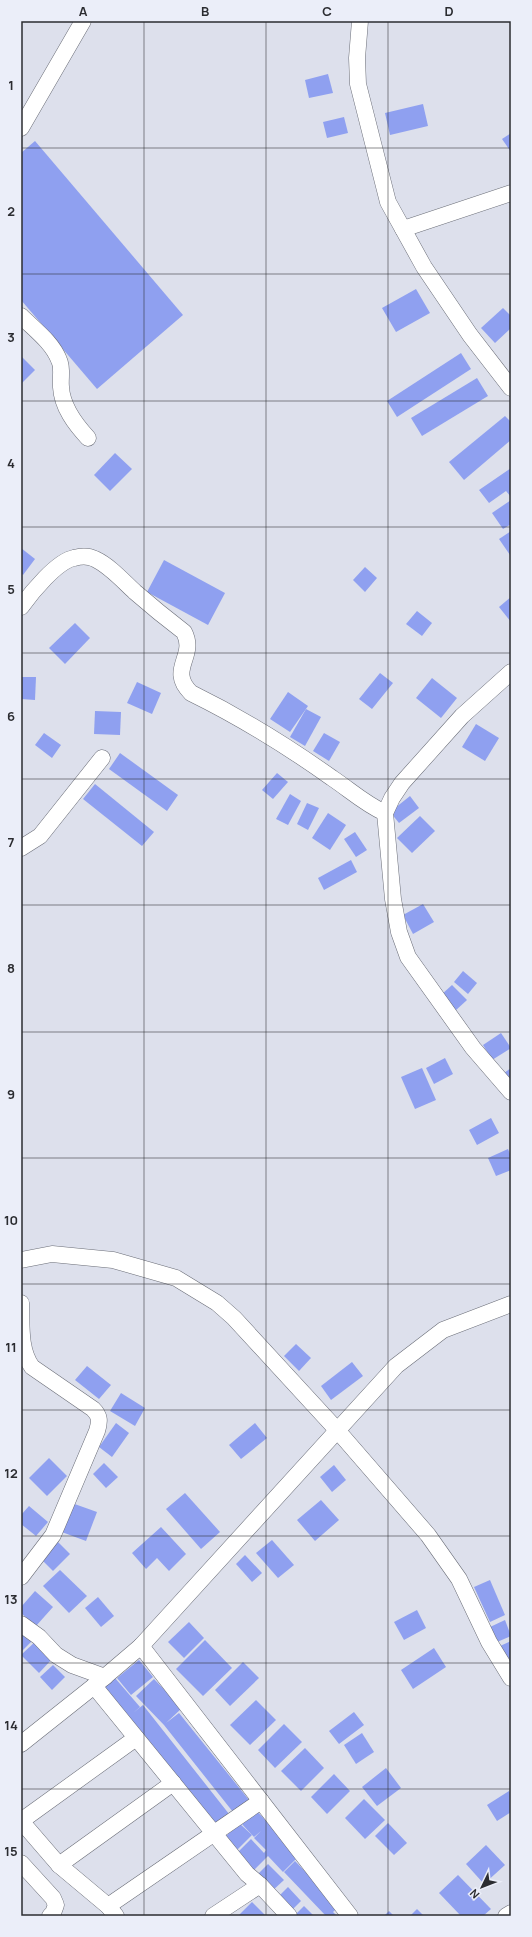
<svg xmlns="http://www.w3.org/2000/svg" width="532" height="1937" viewBox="0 0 532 1937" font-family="Manrope,sans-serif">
  <rect width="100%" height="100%" fill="#dde0ec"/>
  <g fill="#8fa0f0">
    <path d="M328,74l5,19 -24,5 -4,-18z"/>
    <path d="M423,104l5,22 -38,9 -5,-22z"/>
    <path d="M344,117l4,16 -21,5 -4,-16z"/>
    <path d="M511,133v19l-9,-13z"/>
    <path d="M35,141l148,174 -86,74 -76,-89v-147z"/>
    <path d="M416,289l14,24 -34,19 -14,-24z"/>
    <path d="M503,308l8,8v12l-16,15 -14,-15z"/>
    <path d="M461,353l10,16 -74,48 -10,-16z"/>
    <path d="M21,356l14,14 -14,14z"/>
    <path d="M477,378l11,18 -66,40 -11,-18z"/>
    <path d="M505,416l6,6v18l-47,40 -15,-18z"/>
    <path d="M115,453l17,16 -22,22 -16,-16z"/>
    <path d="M511,468v29l-5,-6 -17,12 -10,-13z"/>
    <path d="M511,500v24l-8,5 -11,-16z"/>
    <path d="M511,531v23l-1,1 -11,-16z"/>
    <path d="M21,548l14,11 -12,16 -2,-2z"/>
    <path d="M164,560l61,33 -17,32 -61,-33z"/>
    <path d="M365,567l12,11 -12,14 -12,-12z"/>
    <path d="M511,597v25l-12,-15z"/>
    <path d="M417,611l15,12 -10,13 -16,-12z"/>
    <path d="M75,623l15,15 -25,26 -16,-16z"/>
    <path d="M380,673l13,10 -21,26 -13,-10z"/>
    <path d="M21,677h15l-1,23 -14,-1z"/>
    <path d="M432,678l25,20 -16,20 -25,-20z"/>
    <path d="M137,682l24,11 -9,21 -25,-11z"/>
    <path d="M288,692l20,14 -18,26 -20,-13z"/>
    <path d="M306,709l15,8 -16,29 -15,-9z"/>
    <path d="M95,711l26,1 -1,23 -26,-1z"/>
    <path d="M476,724l23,14 -14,23 -23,-14z"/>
    <path d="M44,733l17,12 -9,13 -17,-13z"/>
    <path d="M324,733l16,9 -11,19 -16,-10z"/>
    <path d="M120,753l58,42 -11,16 -58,-42z"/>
    <path d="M277,773l11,9 -15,17 -11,-9z"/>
    <path d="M95,784l59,48 -12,14 -59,-47z"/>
    <path d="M290,794l11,7 -13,24 -12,-6z"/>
    <path d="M410,796l9,12 -20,15 -9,-11z"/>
    <path d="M307,803l12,5 -11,22 -11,-6z"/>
    <path d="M328,813l18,12 -16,25 -18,-12z"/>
    <path d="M420,816l15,15 -23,22 -15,-15z"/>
    <path d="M355,832l12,18 -11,7 -12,-18z"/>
    <path d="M351,860l6,12 -33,18 -6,-12z"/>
    <path d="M423,904l11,18 -21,12 -10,-19z"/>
    <path d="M463,971l14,12 -9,11 -14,-12z"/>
    <path d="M452,985l15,15 -12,11 -14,-16z"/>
    <path d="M501,1033l10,15 -19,12 -9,-15z"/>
    <path d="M445,1058l8,16 -19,10 -8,-16z"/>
    <path d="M422,1068l14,32 -21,9 -14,-32z"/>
    <path d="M511,1068v14l-7,-9z"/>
    <path d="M491,1118l8,15 -22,12 -8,-15z"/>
    <path d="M508,1149l3,7v14l-15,6 -8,-18z"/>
    <path d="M296,1344l15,14 -12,13 -15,-15z"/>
    <path d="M352,1362l11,14 -32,24 -10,-14z"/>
    <path d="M87,1366l24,19 -12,14 -24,-19z"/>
    <path d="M121,1393l24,15 -10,18 -25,-15z"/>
    <path d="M116,1423l13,10 -17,24 -13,-10z"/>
    <path d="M255,1423l12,15 -26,21 -12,-14z"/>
    <path d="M49,1458l18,18 -20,20 -18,-18z"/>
    <path d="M104,1463l14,14 -12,11 -13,-14z"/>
    <path d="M334,1465l12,15 -14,12 -12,-15z"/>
    <path d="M185,1493l35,39 -19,17 -35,-40z"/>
    <path d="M321,1500l18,20 -24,21 -18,-21z"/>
    <path d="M69,1502l28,10 -11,29 -27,-10z"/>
    <path d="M29,1506l19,16 -12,14 -15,-12v-9z"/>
    <path d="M161,1527l25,27 -17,17 -12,-13 -11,11 -14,-16z"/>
    <path d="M272,1540l22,25 -16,13 -22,-25z"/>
    <path d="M58,1542l12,12 -17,17 -12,-12z"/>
    <path d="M245,1555l17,18 -10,9 -16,-18z"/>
    <path d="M60,1570l27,26 -18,17 -26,-27z"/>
    <path d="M490,1580l15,35 -15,7 -16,-35z"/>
    <path d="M35,1591l18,16 -17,19 -15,-13v-6z"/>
    <path d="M98,1597l16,19 -13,11 -16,-19z"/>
    <path d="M417,1610l9,18 -22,12 -10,-18z"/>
    <path d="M505,1620l6,16 -14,6 -7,-15z"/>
    <path d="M189,1622l15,16 -20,20 -16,-16z"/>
    <path d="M21,1630l11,11 -11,11z"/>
    <path d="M37,1640l17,17 -15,16 -18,-18z"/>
    <path d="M205,1640l27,28 -29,28 -27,-27z"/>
    <path d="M511,1641v29l-11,-24z"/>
    <path d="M434,1648l12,19 -33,22 -12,-19z"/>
    <path d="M139,1660l14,17 -22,18 -14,-17z"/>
    <path d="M243,1662l16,16 -29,28 -15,-16z"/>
    <path d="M53,1665l12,12 -13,13 -12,-13z"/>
    <path d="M115,1678l25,29 -7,6 10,-8 90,114 -16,12 -115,-143z"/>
    <path d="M154,1679l28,29 -16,15 13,-10 70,87 -16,12 -69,-87 -28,-29z"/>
    <path d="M256,1700l20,20 -26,25 -20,-20z"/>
    <path d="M354,1712l10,13 -25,19 -10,-13z"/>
    <path d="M284,1724l18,18 -27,26 -17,-18z"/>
    <path d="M362,1733l12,19 -18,12 -12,-19z"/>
    <path d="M305,1748l19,20 -23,23 -20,-20z"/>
    <path d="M386,1768l15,20 -24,18 -15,-19z"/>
    <path d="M334,1774l16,17 -23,23 -16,-17z"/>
    <path d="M509,1791l2,3v18l-14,9 -10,-16z"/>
    <path d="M364,1799l21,21 -20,19 -20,-21z"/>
    <path d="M254,1808l45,48 -16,16 -15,-16 -14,14 -17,-17 14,-14 13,14 2,-3 -12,-12 7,-7 -7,6 -14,-15z"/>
    <path d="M239,1823l13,12 -15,15 -12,-13z"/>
    <path d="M388,1823l19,20 -13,12 -19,-19z"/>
    <path d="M486,1845l19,20 -21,19 -18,-20z"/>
    <path d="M295,1861l33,34 -3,2 11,12 -3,3 4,4h-11l-42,-44z"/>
    <path d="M268,1864l16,16 -13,12 -16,-15z"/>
    <path d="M458,1875l33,34 -8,7h-22l-22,-23z"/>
    <path d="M288,1887l13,14 -9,9 -13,-14z"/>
    <path d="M252,1902l14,14h-28z"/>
    <path d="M304,1906l10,10h-20z"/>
    <path d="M417,1909l7,7h-14z"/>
    <path d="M389,1911l5,5h-10z"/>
  </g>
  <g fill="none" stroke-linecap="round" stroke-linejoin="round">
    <defs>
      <g id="minor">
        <path d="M360,21l-3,37 1,26 30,118 36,65 46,68 41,53"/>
        <path d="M21,128l62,-107"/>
        <path d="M403,229l108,-36"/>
        <path d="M21,316c13,13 31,26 38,44 4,8 1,18 2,27 1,20 14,37 27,51"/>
        <path d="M21,607c10,-14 36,-46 53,-49 7,-2 15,-2 21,1 15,7 28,22 40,33 16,14 32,27 49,40 13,25 -17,37 7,61 49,24 96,53 141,85 18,12 33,26 53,35"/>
        <path d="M511,672l-49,44 -60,67 -10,15 -7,15 8,86 6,33 9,25 65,91 38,44"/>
        <path d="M21,848l19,-12 62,-78"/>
        <path d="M21,1260l31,-6 61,6 63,18 41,25 17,15 103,112 91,105 31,44 30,63 22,36"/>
        <path d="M21,1303c1,21 -2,46 11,64l61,42c7,7 7,12 4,22l-44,104 -32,42"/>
        <path d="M21,1624l18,13 17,18 16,10 33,12"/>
        <path d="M141,1646l255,-280 47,-36 68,-26"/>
        <path d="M21,1744l73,-58"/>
        <path d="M21,1821l115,-83"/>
        <path d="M21,1821l38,44 49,41 8,10"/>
        <path d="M21,1863l32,35 3,7 -3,8 -3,3"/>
        <path d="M59,1865l114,-82"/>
        <path d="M108,1906l153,-105"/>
        <path d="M213,1916l47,-31"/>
        <path d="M289,1916l-29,-31 -13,-11 -153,-188 47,-40 209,270"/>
        <path d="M506,1916l5,-3"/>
      </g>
    </defs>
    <use href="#minor" stroke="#6a6d77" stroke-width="17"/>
    <use href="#minor" stroke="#fff" stroke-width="16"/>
  </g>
  <path fill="none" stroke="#2b2c31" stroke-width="1" stroke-opacity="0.55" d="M144,21v1895M266,21v1895M388,21v1895M21,148h490M21,274h490M21,401h490M21,527h490M21,653h490M21,779h490M21,905h490M21,1032h490M21,1158h490M21,1284h490M21,1410h490M21,1536h490M21,1663h490M21,1789h490"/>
  <rect width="532" height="1937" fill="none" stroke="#ebeef9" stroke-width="44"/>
  <g transform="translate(482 1887) rotate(227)" stroke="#ebeef9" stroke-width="3" paint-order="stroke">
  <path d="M0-3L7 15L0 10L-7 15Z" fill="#2b2c31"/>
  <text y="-6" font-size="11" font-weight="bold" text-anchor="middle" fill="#2b2c31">N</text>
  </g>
  <rect x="22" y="22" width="488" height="1893" fill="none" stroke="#2b2c31" stroke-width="1.5"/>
  <g font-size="13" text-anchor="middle" font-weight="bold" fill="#2b2c31">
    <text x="83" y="16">A</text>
    <text x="205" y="16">B</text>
    <text x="327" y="16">C</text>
    <text x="449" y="16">D</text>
    <text x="11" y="90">1</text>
    <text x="11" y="216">2</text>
    <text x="11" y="342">3</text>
    <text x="11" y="468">4</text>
    <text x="11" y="594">5</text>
    <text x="11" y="721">6</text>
    <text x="11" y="847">7</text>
    <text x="11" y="973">8</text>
    <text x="11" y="1099">9</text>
    <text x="11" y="1225">10</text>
    <text x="11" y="1352">11</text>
    <text x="11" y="1478">12</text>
    <text x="11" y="1604">13</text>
    <text x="11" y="1730">14</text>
    <text x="11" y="1856">15</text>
  </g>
</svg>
